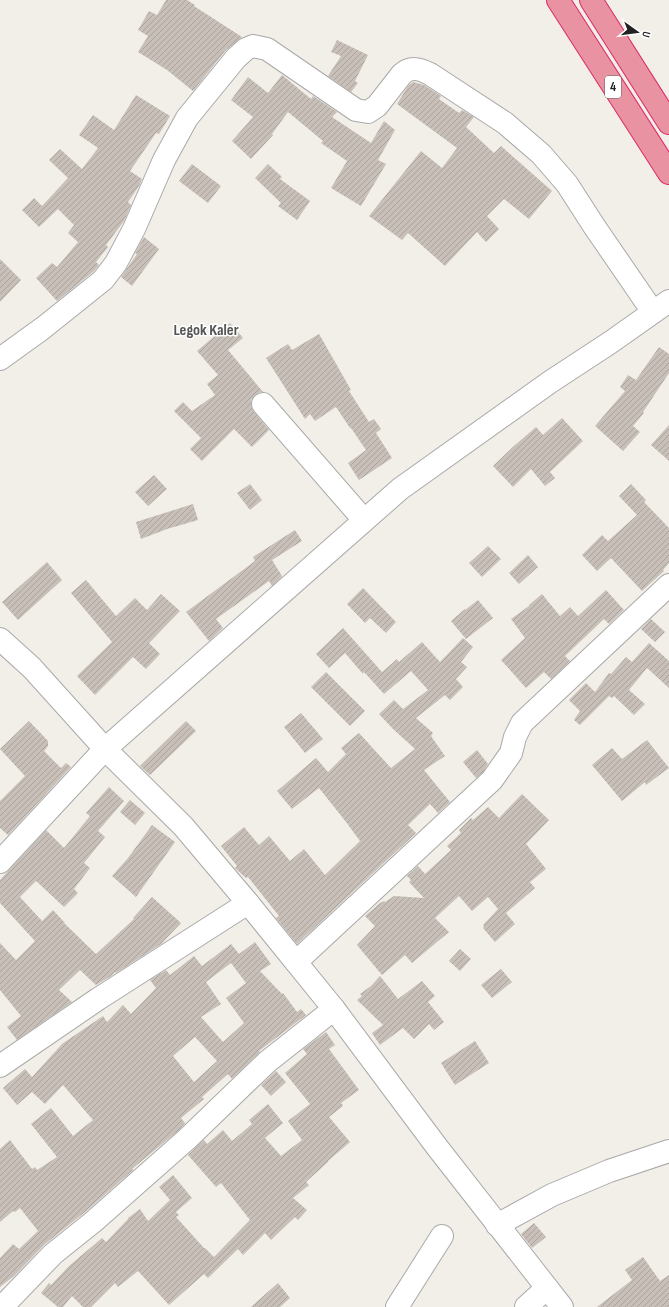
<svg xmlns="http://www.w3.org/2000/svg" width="669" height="1307" viewBox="0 0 669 1307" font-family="'Sofia Sans Condensed',sans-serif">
  <defs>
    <pattern id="building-hatch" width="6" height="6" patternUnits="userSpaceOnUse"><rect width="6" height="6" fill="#c7bfb8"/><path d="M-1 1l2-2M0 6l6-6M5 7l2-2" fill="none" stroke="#aba49e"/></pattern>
  </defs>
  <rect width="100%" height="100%" fill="#f2efe9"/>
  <g fill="url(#building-hatch)" fill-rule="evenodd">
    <path d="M166,0h21l8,5 -1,1 48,31 -16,13 -33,41 -26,-21 -29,-18 10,-16 -10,-6 11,-19 8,4z"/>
    <path d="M337,40l31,15 -13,26 3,2 -7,9 -23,-16 13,-20 -10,-4z"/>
    <path d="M282,75l29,24 2,-3 24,16 -5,5 39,26 13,-22 11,9 -17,30 8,4 -25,42 -30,-18 16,-27 -26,-18 2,-2 -35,-29 -16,22 1,1 -22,24 -19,-18 21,-24 -22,-17 17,-23 20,16z"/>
    <path d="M413,82l11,3 17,11 -2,3 20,14 3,-3 12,7 -8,10 28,26 7,-7 51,45 -23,28 -25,-20 -17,17 12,13 -13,13 -9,-10 -32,34 -37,-33 -6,7 -33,-24 52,-65 21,17 15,-20 -60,-44 11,-18z"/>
    <path d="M136,95l34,21 -11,18 -3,-1 -26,38 12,8 -3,7 -11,16 3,3 -7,16 -18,24 2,2 -12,15 3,3 -5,6 -37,30 -21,-23 16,-15 5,4 21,-25 -10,-9 6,-8 -16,-16 -19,18 -17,-17 12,-12 8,8 26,-28 -19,-18 11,-11 22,20 16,-21 -19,-13 14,-20 21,15z"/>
    <path d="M192,164l29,22 -13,17 -29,-22z"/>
    <path d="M268,164l14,13 -2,2 30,22 -13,19 -19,-14 3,-3 -26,-25z"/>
    <path d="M144,237l15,12 -27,37 -11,-9 16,-23 -2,-1z"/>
    <path d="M0,259l21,21 -21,22z"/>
    <path d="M230,323l13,15 -15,12 35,42h-3l-5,3 -4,5v6l3,6 15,18 -17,17 -18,-18 -32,32 -12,-12 11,-11 -27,-27 9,-9 9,9 23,-16 -8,-11 11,-9 -21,-24z"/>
    <path d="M319,334l32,56 -2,1 20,31 5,-3 7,10 -5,4 16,25 -33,22 -11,-17 18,-13 -15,-22h-1l-14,-21 -21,14 -5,-7 -5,5 -39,-61 22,-14 4,6z"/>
    <path d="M659,347l10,7v19l-26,39 1,1 -11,13 7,6 -17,19 -28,-25 30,-35 -5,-4 8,-12 8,5z"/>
    <path d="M562,418l21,23 -33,31 5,6 -10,8 -14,-17 -18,18 -20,-21 21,-20 22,-19 7,8z"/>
    <path d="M669,425v36l-18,-16z"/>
    <path d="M154,475l13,14 -19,17 -13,-14z"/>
    <path d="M250,484l12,16 -12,10 -13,-17z"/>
    <path d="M631,484l15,16 -2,2 25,26v35l-6,7 1,1 -22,20 -31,-33 -14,13 -15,-16 20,-20 6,6 29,-26 -18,-19z"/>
    <path d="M193,504l5,16 -31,9 -26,10 -5,-17z"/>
    <path d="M295,530l7,11 -30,19 10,16 -10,10 -3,-5 -53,38 7,9 -14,13 -23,-29 69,-51 -2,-4z"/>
    <path d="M488,546l13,13 -19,18 -13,-14z"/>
    <path d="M528,555l10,12 -19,17 -10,-11z"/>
    <path d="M47,562l15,18 -44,40 -16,-18z"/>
    <path d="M86,580l30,36 19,-18 12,12 14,-16 19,17 -31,32 11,11 -14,15 -13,-12 -38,38 -18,-19 35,-34 -41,-49z"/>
    <path d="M363,588l33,34 -10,11 -16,-15 -5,5 -18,-19z"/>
    <path d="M606,590l18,20 -15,14 -5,-5 -39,37 5,5 -19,18 -7,-7 -18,16 -25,-28 24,-22 -14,-19 18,-13v-1l13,-11 18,22 10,-9 8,9z"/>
    <path d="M478,600l15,18 -27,21 -15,-18 14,-12v1z"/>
    <path d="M651,619l14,13 -10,10 -14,-13z"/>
    <path d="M343,628l39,44 15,-13 2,3 23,-20 18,20 23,-24 10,9 -12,15 6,5 -11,12 7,8 -13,13 -5,-5 -29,23 17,15 -2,3 14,20 -21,14 26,32 -12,11 -8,-9 -22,21 8,8 -119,111 -21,-26 3,-2 -31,-39 -2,1 -11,-10 2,-2 -16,-20 23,-19 15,18 10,-9 21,25 14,-12 21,26 35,-34 -14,-19 -27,-34 -27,21 -15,-18 39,-33 12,14 18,-18 -5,-6 18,-15 32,35 24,-19 -22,-20 -14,-15 15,-14 9,9 25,-19 -17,-19 -27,23 -20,-22 -1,2 -18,-21 -16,15 -13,-14z"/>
    <path d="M649,643l20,18v27l-22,-20 -18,22 16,14 -11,11 -20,-19 -2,2 -3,-2 -29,29 -6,-5 6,-9 -11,-11 17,-17 9,9 14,-19 2,1 15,-17 6,5z"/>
    <path d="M326,672l39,39 -15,15 -39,-39z"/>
    <path d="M301,713l22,26 -18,14 -21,-26z"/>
    <path d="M29,721l19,20v5l-4,5 17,17 5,-5 5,4 -63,68 -8,-7v-27l25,-25 -25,-27z"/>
    <path d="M186,721l10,10 -46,44 -10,-9z"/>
    <path d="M647,740l22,28 -23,17 -1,-3 -23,19 -30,-36 20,-17 10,11z"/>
    <path d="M477,750l11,14 -5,8 -7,6 -13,-16z"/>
    <path d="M109,787l15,14 -26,30 7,6 -21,26 6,5 -16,21 4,4 -14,14 -28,-26 -16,16 22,24 11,-11 12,13h-1l32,31 38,-35 -1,-1 19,-21 29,26 -20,21 -45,29 -1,-1 -4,4 -15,9 -16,-15 -21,20 13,12 -55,38 -10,-13 14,-11 -21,-26v-47l16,17 19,-19 -35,-38v-23l46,-50 18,18 26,-32 -4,-3z"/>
    <path d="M522,794l27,26 -23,24 20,25 -16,13 5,6 -29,25 9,11 -20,18 -12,-14 1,-2 -1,-1 15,-16 -10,-12 -16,14 -13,-15 -24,22 14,14 -37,31 -7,-8 -23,20 -25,-30 18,-19 -10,-10 15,-13 4,-2 1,1 9,-6 30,2 -15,-16 2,-2 -4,-4 11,-10 7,8 26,-24 -4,-4 14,-13 -2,-3 12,-12 2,2 15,-13 11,11z"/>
    <path d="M130,800l15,13 -10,12 -15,-13z"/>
    <path d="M152,825l23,17 -39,55 -24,-21 16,-18z"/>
    <path d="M255,942l16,22 -11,7 22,23 1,-1 14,19 4,-3 5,6 -47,36 1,1 -28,27 -4,-5 -26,23 2,2 -23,19 4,5 -6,7 -47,39 1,1 -48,42 -40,32 -31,32 -14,11v-29l13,-14 6,5 19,-18 -18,-23 -5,4 -2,-1 -13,11v-73l10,-9 22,29 3,-2 2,3 20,-13 -26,-33 20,-16 22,28 20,-16 -30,-35 -18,19 -13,-12 -15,13 -14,-17 22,-19 7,8 30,-33 41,-28 4,6 16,-17 8,9 25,-26 -6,-8 16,-10 4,5 24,-19 8,10 29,-22 8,10zM231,963l15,20 -20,15 18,25 -21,19 -22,-25 20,-13 -15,-22zM195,1037l22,24 -23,21 -21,-26z"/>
    <path d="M460,949l11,10 -11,12 -11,-10z"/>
    <path d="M501,969l11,13 -20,16 -11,-13z"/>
    <path d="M380,976l18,23 24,-18 13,15 -7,6 16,20 -10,8 -5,-6 -15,15 -11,-11 -23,17 -8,-12 11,-8 -26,-25 5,-4 -2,-2 11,-8z"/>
    <path d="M326,1032l9,13 -6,4 30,41 -18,13 2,3 -14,11 21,25 -22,19v1l-22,20 3,3 -16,13 14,12 -9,10 -3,-3 -24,23 -6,-7 -22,22 -5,-6 -30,29 -4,-4 -35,31 -31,-34 -20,16 -3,-4 -24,24h-8l-11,-11 -9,11h-5l-17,-14 8,-10 2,2 18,-19 33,-28 4,4 22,-23v-1l12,-9 8,12 22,-21 -11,-13 14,-12 19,23 -16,14 3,3 -3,2 28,31h1l9,9 36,-37 -29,-37 -5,4 -28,-32 16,-15 3,4 16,-14 9,11 20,-17 -3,-4 19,-16 15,19 -18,15 16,18 21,-16 -14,-19 22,-17 -25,-31 22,-19 -4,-5z"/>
    <path d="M475,1041l14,22 -34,22 -14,-22z"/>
    <path d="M276,1071l10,11 -15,14 -10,-11z"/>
    <path d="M534,1223l12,14 -14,11 -11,-14z"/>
    <path d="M643,1257l17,24 9,-6v32h-72l35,-27 -7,-10z"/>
    <path d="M278,1283l12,15 -10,9h-29z"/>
  </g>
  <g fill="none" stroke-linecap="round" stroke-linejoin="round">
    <defs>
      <g id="minor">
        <path d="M0,359l43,-31 60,-48 13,-17 18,-34 30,-69 23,-42 49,-60 10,-9 7,-3 14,3 89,61 12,2 9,-6 25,-32c9,-8 18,-5 28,0l75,49 36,31 26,30 27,42 59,86"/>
        <path d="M263,404l101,116"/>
        <path d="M0,639l32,29 73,81 78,77 65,77 86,106 103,138 125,160"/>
        <path d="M0,862l105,-113 295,-260 150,-107 61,-40 58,-41"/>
        <path d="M296,962l196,-182 19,-27 4,-16 7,-14 147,-138"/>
        <path d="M0,1066l98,-67 150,-96"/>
        <path d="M497,1225l55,-30 57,-24 60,-20"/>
        <path d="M2,1307l51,-53 40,-32 94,-83 80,-77 67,-53"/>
        <path d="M397,1307l45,-71"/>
        <path d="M526,1307l21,-19"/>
      </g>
      <g id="highway">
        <path d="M558,0l111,173"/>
        <path d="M591,0l78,123"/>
      </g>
    </defs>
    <use href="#minor" stroke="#a9a9a9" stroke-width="24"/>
    <use href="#highway" stroke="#dc2a67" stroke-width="24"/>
    <use href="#minor" stroke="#fff" stroke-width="22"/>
    <use href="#highway" stroke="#e892a2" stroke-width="22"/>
  </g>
  <g text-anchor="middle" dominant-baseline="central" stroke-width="3" stroke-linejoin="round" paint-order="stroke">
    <rect fill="#fff" stroke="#646464" stroke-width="1" x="605" y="76" width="16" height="22" rx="3"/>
    <g font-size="13" font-weight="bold" fill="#222">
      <text x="613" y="87">4</text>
    </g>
    <g font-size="16" font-weight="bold" fill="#555" stroke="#fff">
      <text x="206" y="330">Legok Kaler</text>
    </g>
  </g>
  <g transform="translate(637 32) rotate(104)" stroke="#ffffff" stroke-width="3" paint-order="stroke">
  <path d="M0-3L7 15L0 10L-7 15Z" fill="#222222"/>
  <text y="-6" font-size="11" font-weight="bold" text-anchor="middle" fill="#222222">U</text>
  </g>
</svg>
